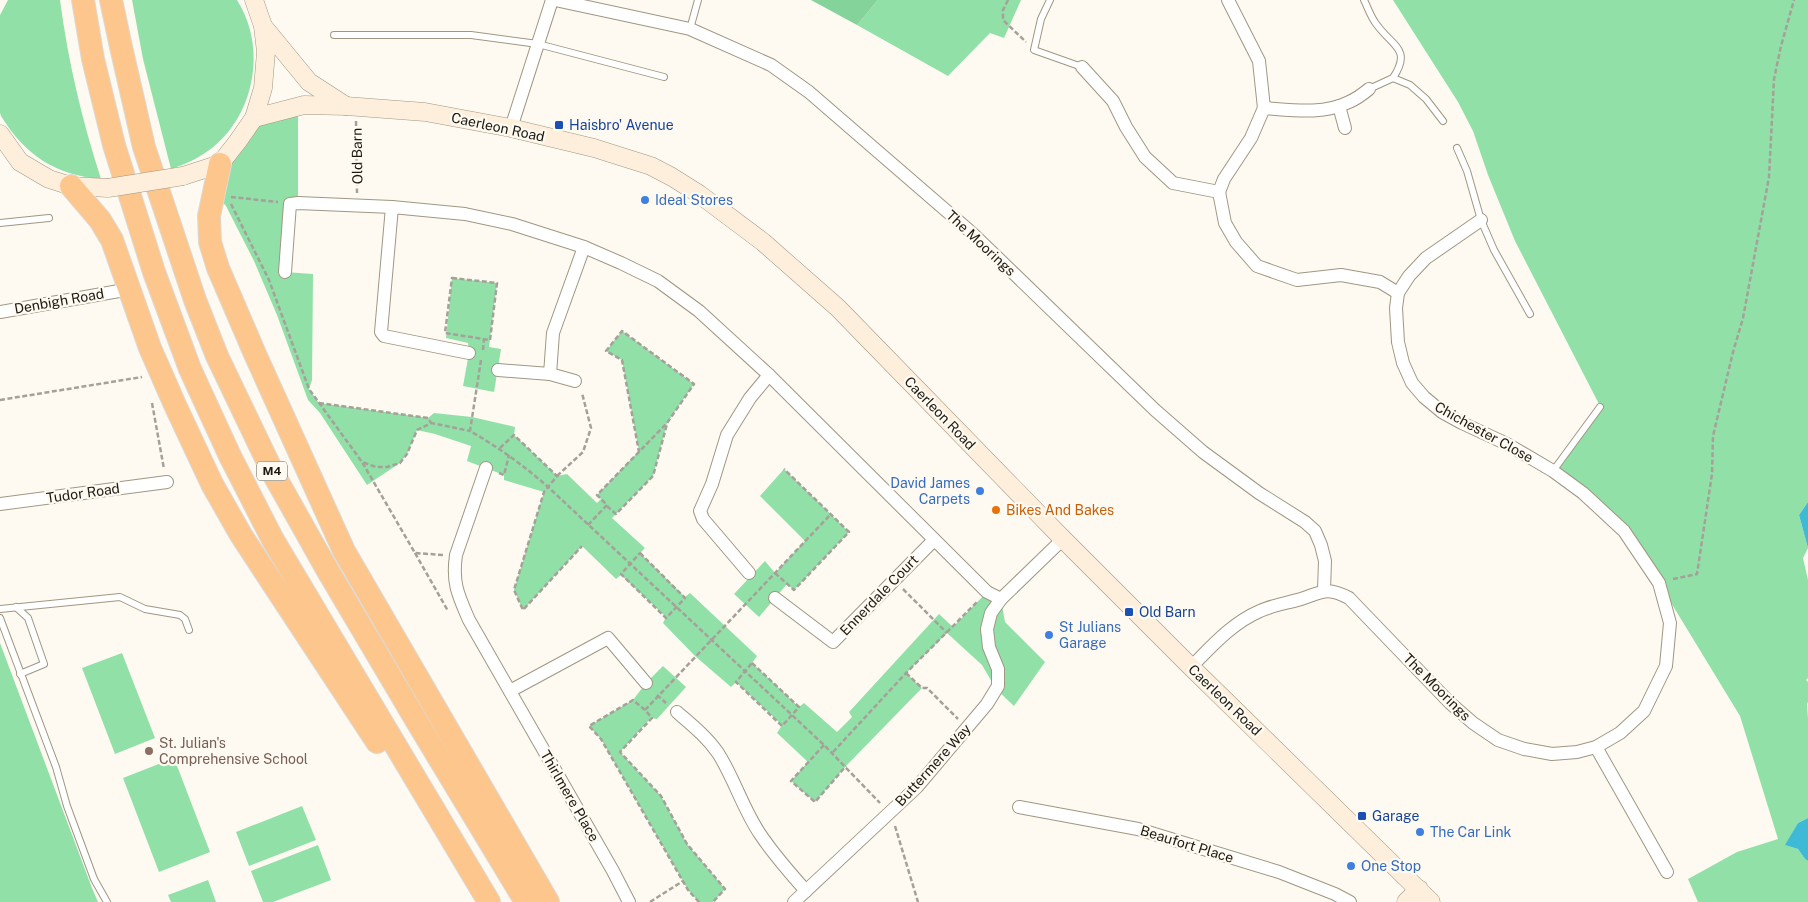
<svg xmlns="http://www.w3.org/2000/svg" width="1808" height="902" viewBox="0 0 1808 902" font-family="'Public Sans',sans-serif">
  <rect width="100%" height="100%" fill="#fefaf1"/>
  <g fill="#91e0a8">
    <path d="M8,0h52c8,61 22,120 41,179 -46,-4 -76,-24 -100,-63l-1,-3v-98z"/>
    <path d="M132,0h105c30,47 18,114 -25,148 -13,10 -26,16 -41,21l-28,-110z"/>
    <path d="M878,0h143l-17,38 -14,-5 -42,43 -91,-51z"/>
    <path d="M1393,0h415v502l-9,13 9,33 -5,10 5,22v98l-2,2 2,2v20l-1,2 1,15v99l-10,5 -12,22 12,4 7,10 3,2v41h-110l-10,-23 49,-27 41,-13 -38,-123 -81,-133 -35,-52 -71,-60 47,-65 -85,-165 -27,-66 -15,-44 -15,-29z"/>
    <path d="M298,106v97l-8,1 -5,68 28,2 -1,106 -3,9 10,14 109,15 6,-5 38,4 43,10 -1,8 43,41 10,-2 30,29 4,-4 -4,-4 42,-44 -17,-91 -16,-9 16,-20 72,53 -27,39 -14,53 -41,42 33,30 -5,5 45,44 5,-4 67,63 -5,7 47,44 5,-4 33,29 15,-15 -3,-5 90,-98 14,13 34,-35 14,7 4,23 40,40 -31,44 -18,-17 -14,-24 -35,-32 -41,40 16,15 -76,78 -31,36 -24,-21 17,-19 -31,-29 5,-8 -46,-43 -5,5 -36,-31 -32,-33 3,-6 -45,-42 -5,4 -34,-33 -59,64 -9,-20 30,-98 -40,-12v-5l-37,-14 4,-15 -36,-12 -18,-4 -10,24 -7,9 -33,22 -47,-72 -12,-13 -31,-85 -23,-54 -28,-55 -12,-14 40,-74z"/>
    <path d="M452,278l45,5 -8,64 12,2 -7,43 -31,-6 6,-33 -1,-10 -22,-5z"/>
    <path d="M784,469l65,63 -55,58 -7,-6 -28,33 -25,-23 31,-33 10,12 30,-32 -45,-45z"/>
    <path d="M0,643l92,245 6,14h-98z"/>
    <path d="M122,653l33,85 -40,16 -33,-86z"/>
    <path d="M663,666l23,21 -29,32 -6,-1 -31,34 41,44 26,48 38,45 -12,13h-14l-11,-12 -87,-151 -12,-13 44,-26 13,-17z"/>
    <path d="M174,758l36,94 -51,20 -36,-94z"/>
    <path d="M302,806l14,34 -67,26 -13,-34z"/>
    <path d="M318,845l13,35 -58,22h-10l-12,-31z"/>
    <path d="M208,880l8,22h-45l-3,-7z"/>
  </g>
  <path fill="#83d39b" d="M811,0h67l-21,25z"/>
  <g fill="#3ebad6">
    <path d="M1808,502v46l-9,-33z"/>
    <path d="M1808,818v43l-3,-2 -7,-10 -13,-4 13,-22z"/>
  </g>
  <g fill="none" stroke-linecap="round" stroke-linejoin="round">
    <defs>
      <g id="lane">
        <path d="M1050,0l-9,19 -7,31 48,17"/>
        <path d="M1364,0c4,8 7,18 13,25 16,22 35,24 16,53"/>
        <path d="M690,29l8,-29"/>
        <path d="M334,35h137l67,9 126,33"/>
        <path d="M1369,89l24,-11 17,7 16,14 17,22"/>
        <path d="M1457,148l10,23 14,49 13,30 36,64"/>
        <path d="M0,223l49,-5"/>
        <path d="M1553,471l47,-64"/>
        <path d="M16,607l12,11 16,46 -24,10"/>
        <path d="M0,609l120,-12 25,12 35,6 5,4 4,11"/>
        <path d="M0,618l56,149 11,39 27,73 13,23"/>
      </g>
      <g id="street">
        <path d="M555,0l135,29 81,36 38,27 163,141 183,177 48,42 56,41 46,29 10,9 6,14 4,16 -1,29"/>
        <path d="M1228,0l31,61 5,47"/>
        <path d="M1082,67l31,34 13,26 19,30 28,26 46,9 6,31 11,19 21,24 40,14 44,-5 39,7 18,11"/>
        <path d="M1339,106l6,22"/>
        <path d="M511,128l41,-128"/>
        <path d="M1219,192l5,-13 27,-41 13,-30c28,2 59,7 85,-6 7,-3 14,-8 20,-13"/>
        <path d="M392,207l-11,125 3,4 85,17"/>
        <path d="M285,272l5,-68 8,-1 94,4 73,7 47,10 72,23 37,16 37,18 41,30 70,64 218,217 14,7"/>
        <path d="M0,312l119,-21"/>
        <path d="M498,370l52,4 3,-41 31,-86"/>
        <path d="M550,374l25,7"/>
        <path d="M486,468l-30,87c-4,28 2,40 13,65l144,251 16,31"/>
        <path d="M0,504l167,-22"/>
        <path d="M749,573l-46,-54 -3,-8 12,-27 15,-49 23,-37 19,-23"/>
        <path d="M775,598l58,44 101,-102"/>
        <path d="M1191,667c21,-21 41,-44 69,-56 13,-6 28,-8 41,-12 21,-7 26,-13 48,-1l101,105 23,20 25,17 26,9 28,5 25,-2 19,-5 24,-14 24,-22 22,-45 4,-43 -11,-40 -35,-52 -41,-38 -30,-22 -46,-27 -45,-21 -20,-11 -18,-15 -12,-14 -9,-20 -5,-21 -2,-34 2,-15 11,-17 17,-18 55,-38"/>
        <path d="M510,691l98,-53 38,45"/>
        <path d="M677,712c15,13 30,25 41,41 16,25 25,56 42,81 14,21 30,39 46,57"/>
        <path d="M1596,747l71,125"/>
        <path d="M1019,807l119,22 141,43 56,22 15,8"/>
        <path d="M794,902l123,-115 70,-83 11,-18v-17l-9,-22 -2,-18 4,-16 10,-14 62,-60"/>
      </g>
      <g id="secondary">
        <path d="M263,26l46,56 37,24"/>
        <path d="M254,118l50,-13 42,1 79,6 86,16 83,20 57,18 21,11 27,17 64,48 75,66 225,231 128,128 240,235"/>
        <path d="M0,134l20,28 29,17 22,7 37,2"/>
        <path d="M183,176l37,-12 18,-23 16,-23 9,-30 3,-36 -3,-26 -9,-26"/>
        <path d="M1406,902l13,-13"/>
      </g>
      <g id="highway">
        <path d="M83,0l10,59 21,86 40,127 36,97 40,87 43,84 216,362"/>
        <path d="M111,0l10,47 23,100 51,153 22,56 57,119 54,96 91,154 107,177"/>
        <path d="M220,164l-11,52 1,26 8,26 37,86 89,197 204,351"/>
        <path d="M71,186l29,34 12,20 38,108 25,57 37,79 29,51 136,207"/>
      </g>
    </defs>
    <use href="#lane" stroke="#a09783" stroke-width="8"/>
    <use href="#street" stroke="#a09783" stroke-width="14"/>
    <use href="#secondary" stroke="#a09783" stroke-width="19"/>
    <use href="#highway" stroke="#dbdad9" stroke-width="24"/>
    <g stroke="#a5a199" stroke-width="2.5" stroke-dasharray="5 2.5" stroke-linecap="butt">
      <path d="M1008,0l-5,10v10l23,22"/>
      <path d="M356,121l1,72"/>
      <path d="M231,197l47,5"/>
      <path d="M231,204l38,76 40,109 53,73"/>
      <path d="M452,278l45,5 -7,57 -45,-7z"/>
      <path d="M483,350l1,-11"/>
      <path d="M481,360l-11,71c28,16 53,34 77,55l277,259 56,58"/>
      <path d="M0,400l142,-23"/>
      <path d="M152,403l12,66"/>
      <path d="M319,403l109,15 3,5"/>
      <path d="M500,448l14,-13 43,41 -13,16 -30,98 9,20 59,-64"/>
      <path d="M499,473l5,2 5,-20"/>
      <path d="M557,476l26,-24 8,-24 -9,-35"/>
      <path d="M607,506l9,8 37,-38 14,-52"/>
      <path d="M588,525l19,-20 -10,-10 70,-72 27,-39 -72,-53 -16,20 16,9 17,92"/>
      <path d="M415,553l33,58"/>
      <path d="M640,553l45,45 -19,20 -45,-44z"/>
      <path d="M443,555l-28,-2 -53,-91 14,5h11l13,-4 7,-9 10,-24 14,-7 39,8"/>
      <path d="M775,573l19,17 55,-58 -65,-63"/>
      <path d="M1673,579l24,-5 15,-100 1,-38 20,-84 10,-34 26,-141 5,-98 7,-33 13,-46"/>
      <path d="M903,589l44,44"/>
      <path d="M752,663l47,44 -17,19 -46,-44z"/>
      <path d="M906,673l16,15h5l31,31"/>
      <path d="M657,695l9,8"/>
      <path d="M645,710l186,-196"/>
      <path d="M824,745l-33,36 24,21 31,-36"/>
      <path d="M833,752l73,-79 71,-71"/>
      <path d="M895,826l23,76"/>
      <path d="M650,902l33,-21"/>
      <path d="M699,902l-11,-12 -87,-151 -12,-13 44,-26 12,10 7,8 -32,34 41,44 26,48 38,45 -12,13"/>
    </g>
    <use href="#lane" stroke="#fff" stroke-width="6"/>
    <use href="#street" stroke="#fff" stroke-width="12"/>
    <use href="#secondary" stroke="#feeedc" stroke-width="18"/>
    <use href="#highway" stroke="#fdc68c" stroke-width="22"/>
    <defs>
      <path id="secondary-bridge" d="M108,188l75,-12"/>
    </defs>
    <use href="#secondary-bridge" stroke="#a09783" stroke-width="19" stroke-linecap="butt"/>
    <use href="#secondary-bridge" stroke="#feeedc" stroke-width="18"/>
  </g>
  <g fill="#1a4fb4" stroke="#fefaf1" stroke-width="2">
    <rect x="554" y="120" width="10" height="10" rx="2.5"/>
    <rect x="1124" y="607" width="10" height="10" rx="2.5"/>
    <rect x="1357" y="811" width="10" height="10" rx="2.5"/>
  </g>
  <g fill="#3f7fe0" stroke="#fefaf1" stroke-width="2">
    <circle cx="645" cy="200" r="5"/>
    <circle cx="980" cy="491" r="5"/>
    <circle cx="1049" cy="635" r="5"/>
    <circle cx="1420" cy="832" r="5"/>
    <circle cx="1351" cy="866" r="5"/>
  </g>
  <circle fill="#e8710a" stroke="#fefaf1" stroke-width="2" cx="996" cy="510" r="5"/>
  <circle fill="#8d6e63" stroke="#fefaf1" stroke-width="2" cx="149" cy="751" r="5"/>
  <g text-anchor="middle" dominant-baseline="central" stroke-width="4.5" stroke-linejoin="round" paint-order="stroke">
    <rect fill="#fefaf1" stroke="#605c54" stroke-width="1" x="257" y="461.5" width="30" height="19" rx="4"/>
    <g font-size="12" font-weight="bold" fill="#1c1911">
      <text x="272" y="471">M4</text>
    </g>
    <g font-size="14" fill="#164399" stroke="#fefaf1" text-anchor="start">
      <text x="569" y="125">Haisbro' Avenue</text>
      <text x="1139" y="612">Old Barn</text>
      <text x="1372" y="816">Garage</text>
    </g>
    <g font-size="14" fill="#1c1911" stroke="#fefaf1">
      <text transform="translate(498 127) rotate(12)">Caerleon Road</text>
      <text transform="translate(357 156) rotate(-91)">Old Barn</text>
      <text transform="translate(981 243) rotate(43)">The Moorings</text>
      <text transform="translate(59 301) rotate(-10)">Denbigh Road</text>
      <text transform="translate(940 413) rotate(46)">Caerleon Road</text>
      <text transform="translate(1484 432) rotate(29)">Chichester Close</text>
      <text transform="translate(83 493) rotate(-8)">Tudor Road</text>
      <text transform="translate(879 595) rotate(-46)">Ennerdale Court</text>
      <text transform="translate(1437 687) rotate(45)">The Moorings</text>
      <text transform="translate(1225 700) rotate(44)">Caerleon Road</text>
      <text transform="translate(933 765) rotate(-48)">Buttermere Way</text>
      <text transform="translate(570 796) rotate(60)">Thirlmere Place</text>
      <text transform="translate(1187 844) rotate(17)">Beaufort Place</text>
    </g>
    <g font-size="14" fill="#366cbe" stroke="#fefaf1" text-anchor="start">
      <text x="655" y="200">Ideal Stores</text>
      <text x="970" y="483" text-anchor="end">David James<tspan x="970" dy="16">Carpets</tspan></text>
      <text x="1059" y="627">St Julians<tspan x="1059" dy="16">Garage</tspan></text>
      <text x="1430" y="832">The Car Link</text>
      <text x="1361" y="866">One Stop</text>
    </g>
    <g font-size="14" fill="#c56008" stroke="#fefaf1" text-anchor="start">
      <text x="1006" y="510">Bikes And Bakes</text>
    </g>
    <g font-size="14" fill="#785e54" stroke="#fefaf1" text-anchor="start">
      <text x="159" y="743">St. Julian's<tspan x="159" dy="16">Comprehensive School</tspan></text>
    </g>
  </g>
</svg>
